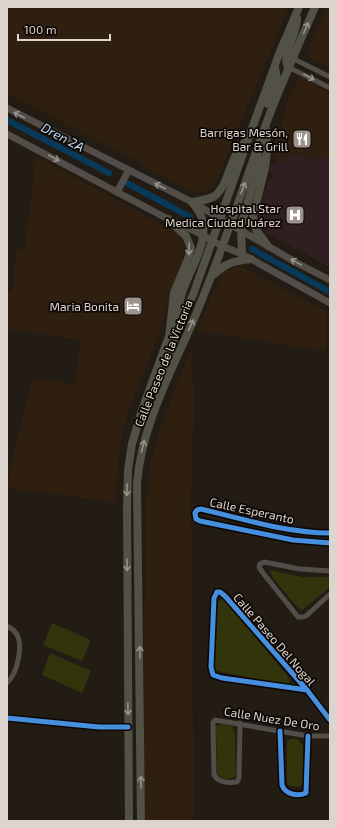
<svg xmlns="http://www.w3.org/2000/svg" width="337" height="828" viewBox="0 0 337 828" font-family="'Exo 2',sans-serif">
  <rect width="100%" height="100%" fill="#221c15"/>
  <g fill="#2f1f11">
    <path d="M7,7h282l-74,177 -4,5 -13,4 -5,-1 -45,-23 -11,-9 -130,-66z"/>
    <path d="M327,7h3v61l-20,-10 -2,-4v-4z"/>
    <path d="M299,76l31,17v67l-9,-4 -8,3 -19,-5 -4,4 -13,5 -3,-14 2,-10 9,-26 4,-17z"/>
    <path d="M36,156l142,77 7,13 -1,8 -27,86 -24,58 -11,35 -4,29 -3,40 -107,-14 3,-21 22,-88 42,5 6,-44 -74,-11v-38h5l5,-41 7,1z"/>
    <path d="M240,266l86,45v40l-129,-20 25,-59z"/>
    <path d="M191,348l3,52 -3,97 3,324h-48l-2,-44v-144l3,-137 2,-24 12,-45z"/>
  </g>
  <path fill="#301f21" d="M294,154l19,5 8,-3 9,4v107l-62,-33 -5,-4 -3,-6 -1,-14 10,-31h5l-5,-11 3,-3 18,-7z"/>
  <g fill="#32340b">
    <path d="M271,570l31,7h28v10l-28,23 -4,-2 -25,-30 -3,-7z"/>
    <path d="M223,599l64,76 3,6 -1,4 -68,-13 -6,-2v-15l3,-52 1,-2z"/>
    <path d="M52,623l39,17 -9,21 -39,-16z"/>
    <path d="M50,653l41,18 -9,22 -40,-18z"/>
    <path d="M222,724l10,2 3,6 1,43c-5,6 -16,5 -19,-2l-1,-46 2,-2z"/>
    <path d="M293,738l6,2 4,6v38l-3,3 -11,-1 -2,-4v-40l1,-2z"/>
  </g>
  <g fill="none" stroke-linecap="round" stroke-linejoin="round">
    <g stroke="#07395a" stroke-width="6">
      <path d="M7,120l102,53"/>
      <path d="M127,183l63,34"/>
      <path d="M252,249l78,43"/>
    </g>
    <g stroke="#524d49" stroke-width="5">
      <path d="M292,58l38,19"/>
      <path d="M288,67l42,21"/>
      <path d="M330,533c-43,0 -87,-14 -129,-24l-4,1 -2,3 1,6 4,2 93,19 37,3"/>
      <path d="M330,571l-30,-2 -36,-7 -4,2 -1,3 4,6 35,44h5l3,-1 24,-22"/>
      <path d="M7,626c3,2 6,3 8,6 10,11 2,42 -8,51"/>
      <path d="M307,690l-85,-12 -9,-3 -2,-8 3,-69 3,-6h3l5,4 82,94 23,30"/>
      <path d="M7,718l92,9h29"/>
      <path d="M240,723l-1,55 -2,4c-9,1 -20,1 -23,-8l-1,-51 2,-3 93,16h22"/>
      <path d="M280,731l2,54c3,9 15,12 24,8l2,-57"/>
    </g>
    <g stroke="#524d49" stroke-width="7">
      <path d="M7,108l185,94 105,61 33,17"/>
      <path d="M7,134l161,85 27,12 27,15 20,8 88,49"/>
      <path d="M117,192l12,-22"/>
    </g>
    <g stroke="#525145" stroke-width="8">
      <path d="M288,67c-7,-12 10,-34 9,-49"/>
      <path d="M268,104l9,-26 -2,-11"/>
      <path d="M266,129l1,23 -2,16 -12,48 3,14 12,16"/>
      <path d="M192,202c7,-1 14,-2 21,-5 12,-7 15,-26 21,-38 2,-6 6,-11 10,-16"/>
      <path d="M168,219l18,17 5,12 -2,8 -15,37 -5,45"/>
      <path d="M242,254l-1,-24 1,-8 16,-55 1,-7 -1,-10"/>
      <path d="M213,275c13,-12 20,-14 38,-16"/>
      <path d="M158,391c3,-14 10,-27 14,-41 4,-20 4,-41 11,-60 6,-18 18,-35 20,-54 2,-15 -2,-23 -11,-34"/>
      <path d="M129,821l-2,-314 1,-37 4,-26 10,-34 26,-71 7,-10 18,-34 57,-161 29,-80 20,-47"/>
      <path d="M141,821l-4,-337c5,-66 42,-125 66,-187 23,-57 42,-115 63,-173 15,-40 32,-78 49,-117"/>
    </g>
    <defs>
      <g id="cycleway">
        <path d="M330,533c-43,0 -87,-14 -129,-24l-4,1 -2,3 1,6 4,2 93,19 37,3"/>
        <path d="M307,690l-85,-12 -9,-3 -2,-8 3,-69 3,-6h3l5,4 82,94 23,30"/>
        <path d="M7,718l92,9h29"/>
        <path d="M280,731l2,54c3,9 15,12 24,8l2,-57"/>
      </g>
    </defs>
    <use href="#cycleway" stroke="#0c0704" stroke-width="8"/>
    <use href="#cycleway" stroke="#468fdf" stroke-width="5"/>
  </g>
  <defs><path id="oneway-shaft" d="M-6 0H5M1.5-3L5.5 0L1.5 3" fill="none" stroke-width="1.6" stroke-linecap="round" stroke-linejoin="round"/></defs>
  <g stroke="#989389">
    <use href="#oneway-shaft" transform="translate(306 28) rotate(-66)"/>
    <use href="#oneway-shaft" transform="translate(243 188) rotate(-70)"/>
    <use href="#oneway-shaft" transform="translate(189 249) rotate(91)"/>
    <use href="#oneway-shaft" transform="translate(191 325) rotate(-66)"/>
    <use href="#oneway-shaft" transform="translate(143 446) rotate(-76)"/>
    <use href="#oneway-shaft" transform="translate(127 490) rotate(91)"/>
    <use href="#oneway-shaft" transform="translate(127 565) rotate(90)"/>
    <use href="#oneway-shaft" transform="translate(140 652) rotate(-91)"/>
    <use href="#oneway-shaft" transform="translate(128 709) rotate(89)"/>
    <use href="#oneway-shaft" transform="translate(141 782) rotate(-91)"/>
  </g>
  <g stroke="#98918b">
    <use href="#oneway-shaft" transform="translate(309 77) rotate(27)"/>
    <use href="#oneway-shaft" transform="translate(19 115) rotate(-152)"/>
    <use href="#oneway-shaft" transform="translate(54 158) rotate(28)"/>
    <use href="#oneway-shaft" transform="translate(160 186) rotate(-153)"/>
    <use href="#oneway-shaft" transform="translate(296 262) rotate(-151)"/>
  </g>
  <defs>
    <symbol id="restaurant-square" viewBox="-11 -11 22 22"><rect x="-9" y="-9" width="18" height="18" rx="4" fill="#9c948d" stroke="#0c0704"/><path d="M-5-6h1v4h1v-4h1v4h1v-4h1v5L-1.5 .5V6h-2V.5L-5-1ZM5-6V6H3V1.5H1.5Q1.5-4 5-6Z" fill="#fff"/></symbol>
    <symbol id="hospital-square" viewBox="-11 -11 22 22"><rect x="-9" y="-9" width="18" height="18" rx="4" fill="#9c948d" stroke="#0c0704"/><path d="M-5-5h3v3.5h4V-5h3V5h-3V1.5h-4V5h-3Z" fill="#fff"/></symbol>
    <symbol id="hotel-square" viewBox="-11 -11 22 22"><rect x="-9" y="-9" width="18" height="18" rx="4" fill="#9c948d" stroke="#0c0704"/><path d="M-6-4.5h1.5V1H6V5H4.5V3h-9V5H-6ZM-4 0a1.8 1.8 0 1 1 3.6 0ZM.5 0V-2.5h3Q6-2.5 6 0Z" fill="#fff"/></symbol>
  </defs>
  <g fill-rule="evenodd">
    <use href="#restaurant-square" x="291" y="128" width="22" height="22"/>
    <use href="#hospital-square" x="284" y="204" width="22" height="22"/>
    <use href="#hotel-square" x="122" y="295" width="22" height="22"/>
  </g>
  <g text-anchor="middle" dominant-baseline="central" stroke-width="3.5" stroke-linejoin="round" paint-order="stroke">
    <g font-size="12" fill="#ddd5cd" stroke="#0c0704" text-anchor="end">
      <text x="288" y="132">Barrigas Mesón,<tspan x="288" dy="14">Bar &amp; Grill</tspan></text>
      <text x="281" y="208">Hospital Star<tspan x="281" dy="14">Medica Ciudad Juárez</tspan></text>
      <text x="119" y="306">Maria Bonita</text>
    </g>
    <g font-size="12" fill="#ddd5cd" stroke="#0c0704">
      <text transform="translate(163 363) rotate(-68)">Calle Paseo de la Victoria</text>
      <text transform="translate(252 510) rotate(12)">Calle Esperanto</text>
      <text transform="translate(275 639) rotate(49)">Calle Paseo Del Nogal</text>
      <text transform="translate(272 718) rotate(9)">Calle Nuez De Oro</text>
    </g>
    <g font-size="13" font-style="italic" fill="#bbdcfa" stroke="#0c0704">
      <text transform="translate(63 137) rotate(28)">Dren 2A</text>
    </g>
  </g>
  <rect width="337" height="828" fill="none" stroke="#ddd5cd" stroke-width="16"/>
  <path d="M18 34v6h92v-6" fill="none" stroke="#ddd5cd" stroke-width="2"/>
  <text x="24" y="34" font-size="12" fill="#ddd5cd" stroke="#0c0704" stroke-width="3" paint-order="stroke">100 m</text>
</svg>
